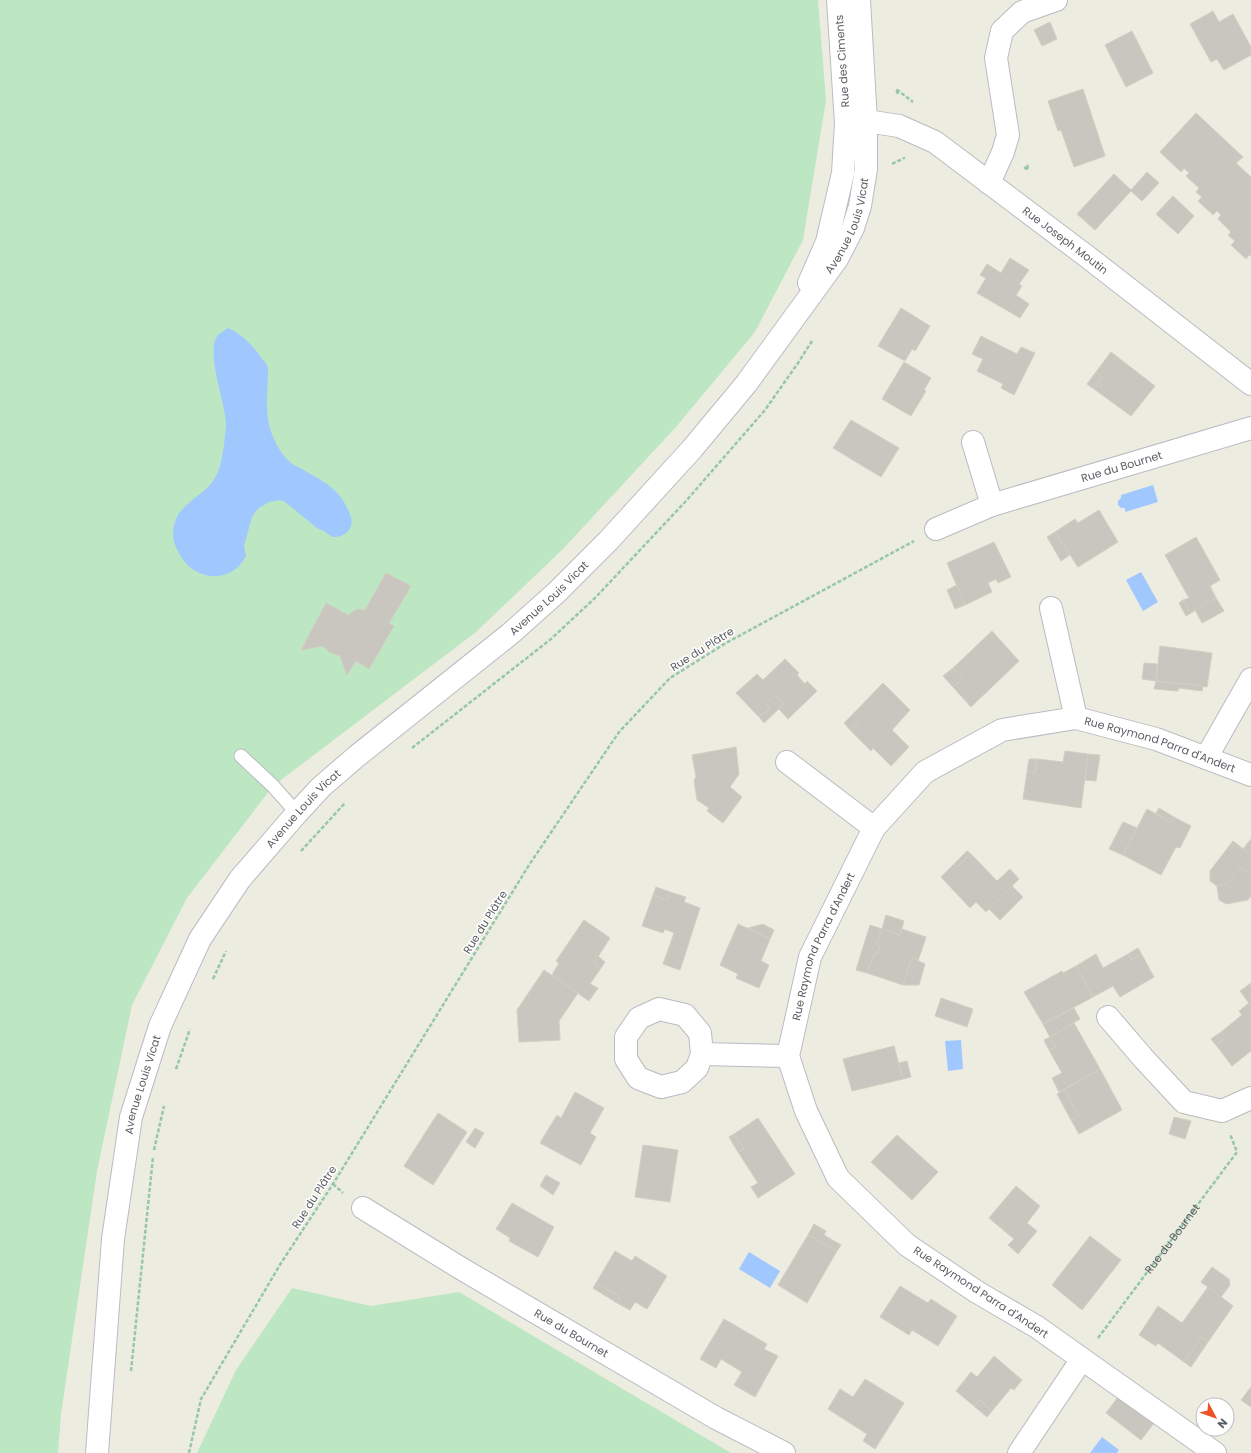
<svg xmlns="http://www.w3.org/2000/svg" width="1251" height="1453" viewBox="0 0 1251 1453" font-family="Poppins,sans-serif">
  <rect width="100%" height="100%" fill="#edece1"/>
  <g fill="#bde6c2">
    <path d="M0,0h818l8,100 -23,140 -48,92 -79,95 -114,123 -86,82 -203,154 -86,112 -55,107 -35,166 -36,243 -3,39h-58z"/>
    <path d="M292,1288l79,18 88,-14 272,161h-534l39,-83z"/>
  </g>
  <g fill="#a0c8ff">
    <path d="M228,328c18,8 28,22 39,37l1,4c0,25 -5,49 7,72 3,7 8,15 14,20 3,3 8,6 13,8 23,14 37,18 48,45 2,6 3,12 -2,17 -4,5 -10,6 -16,6l-8,-6 -7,-3 -32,-26 -5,-2 -11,2 -10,6 -3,3 -4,6 -8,29 2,10c-15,30 -55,25 -68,-5 -3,-5 -5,-11 -5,-17 1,-32 29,-34 42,-56 8,-14 9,-35 11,-51 1,-23 -22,-74 -8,-92 3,-3 7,-5 10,-7z"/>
    <path d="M1153,485l5,17 -33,10v-4h-4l-3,-3v-4l3,-3v-3z"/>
    <path d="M1141,572l17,30 -15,9 -17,-31z"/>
    <path d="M961,1040l2,29 -15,2 -3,-30z"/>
    <path d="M749,1252l31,19 -10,17 -31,-19z"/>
    <path d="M1102,1437l17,13 -2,3h-27z"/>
  </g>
  <g fill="#c8c6bf" stroke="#d2cfc0">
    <path d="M1213,11l6,11 14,-8 18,33v8l-27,15 -7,-11 -6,3 -21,-38z"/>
    <path d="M1050,22l7,17 -15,7 -8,-16z"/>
    <path d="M1132,31l21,42 -27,14 -21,-42z"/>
    <path d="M1083,89l22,67 -31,11 -13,-37 -3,1 -10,-30z"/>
    <path d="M1196,113l47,44 -7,6 15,14v79l-2,-1 -3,4 -15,-14 4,-4 -7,-6 3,-3 -13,-13 3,-4 -4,-4 -4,4 -15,-14 4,-4 -6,-5 3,-4 -13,-12 3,-3 -5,-5 -3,4 -21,-20z"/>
    <path d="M1147,172l12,11 -17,18 -11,-10 -36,39 -18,-16 37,-40 17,16z"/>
    <path d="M1173,196l21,20 -16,18 -22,-20z"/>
    <path d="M1010,258l19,12 -10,14 3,2 -6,9 13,9 -9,14 -43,-25 9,-15 -6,-3 7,-11 14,9z"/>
    <path d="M901,308l29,18 -15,25 -3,-2 -7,12 -27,-15z"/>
    <path d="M981,336l36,18 4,-7 14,6 -21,42 -13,-7 2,-4 -26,-13 6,-12 -11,-5z"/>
    <path d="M1111,352l44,34 -24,30 -37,-27 9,-11 -7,-6z"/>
    <path d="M904,362l27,16 -7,12 2,1 -15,25 -29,-17z"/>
    <path d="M1096,372l7,6 -9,11 -7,-5z"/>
    <path d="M851,420l48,28 -18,29 -48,-29z"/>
    <path d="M1099,510l19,32 -40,25 -23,-35 20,-13 3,4z"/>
    <path d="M1055,532l15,23 -9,6 -14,-24z"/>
    <path d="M1196,537l24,43 -10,6 6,12 -25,15 -8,-13 6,-2 -24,-43z"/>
    <path d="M994,542l17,35 -13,6 -2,-4 -8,4 4,9 -27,13 -18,-42z"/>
    <path d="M386,573l25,13 -22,37 5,3 -25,43 -13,-8 -9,14 -7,-19 -11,-4 -6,-6 -22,4 25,-47 22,12 9,-6 8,1z"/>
    <path d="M957,585l8,20 -10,4 -8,-19z"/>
    <path d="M1216,598l8,13 -22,12 -7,-13z"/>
    <path d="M1183,600l8,13 -5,3 -7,-13z"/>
    <path d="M992,631l27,30 -48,46 -18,-20 10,-9 -10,-10z"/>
    <path d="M1160,646l52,7 -5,34 -51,-6z"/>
    <path d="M785,659l14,14 -2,2 8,9 2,-3 10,10 -29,28 -9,-10 5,-5 -9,-9 -9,9 4,4 -11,9 -23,-24 21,-19 6,6z"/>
    <path d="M1144,663l13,1 -1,17 -14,-2z"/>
    <path d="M953,668l10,10 -10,9 -10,-11z"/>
    <path d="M1156,681l47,5 -1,5 -23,-3 -1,3 -24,-2z"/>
    <path d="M883,683l27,27 -18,20 17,17 -18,19 -18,-18 -2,3 -21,-21 10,-11 -6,-6z"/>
    <path d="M775,695l9,9 -20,19 -5,-6 11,-9 -4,-4z"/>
    <path d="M854,713l6,6 -10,11 -6,-7z"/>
    <path d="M736,747l3,27 -9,13 12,10 -19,26 -16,-12 2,-3 -12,-8 -3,-20 2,-3 -4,-22z"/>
    <path d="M1065,751l23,3 -7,54 -58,-9 4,-27 8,1 2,-14 26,3z"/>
    <path d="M1088,754l12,1 -4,26 -11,-1z"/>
    <path d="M1029,759h8l-2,14 -8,-1z"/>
    <path d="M1159,808l15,9 -3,5 -15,-9z"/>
    <path d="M1147,809l24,13 3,-5 17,9 -11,22 -4,-1 -15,28 -38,-20z"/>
    <path d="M1123,822l14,6 -14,27 -14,-6z"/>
    <path d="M1251,839v16l-8,-6z"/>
    <path d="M1233,841l18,14v21l-11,-9 -13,17 -10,2 -7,-5v-10z"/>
    <path d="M967,851l4,3 -14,13 -3,-3z"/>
    <path d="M971,854l26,27 13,-12 9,10 -33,33 -10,-10 -6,6 -29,-31 13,-13 3,3z"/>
    <path d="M1240,867l11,9v20l-3,4 -22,4 -7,-4 -2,-14 10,-2z"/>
    <path d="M1012,886l11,11 -23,23 -11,-11z"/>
    <path d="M656,887l14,5 -3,8 -14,-5z"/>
    <path d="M670,892l16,5 -2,5 16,6 -20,62 -17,-6 11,-31 -9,-4 -2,4 -21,-7 11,-31 14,5z"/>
    <path d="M886,915l18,6 -4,14 -18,-6z"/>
    <path d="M584,920l26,18 -16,25 7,5 -11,16 8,4 -9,13 -37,-26 7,-12 -3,-2z"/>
    <path d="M738,924l32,15 -9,22 8,4 -10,23 -23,-10 2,-4 -18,-9z"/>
    <path d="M763,924l11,6 -4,9 -22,-11z"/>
    <path d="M870,925l12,4 -6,16 4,1 -3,9 -3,-1 -7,19 -11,-3z"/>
    <path d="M882,929l18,6 2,-6 24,8 -8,24 -6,-3 -9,27 -36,-12 7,-19 3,1 3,-9 -4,-1z"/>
    <path d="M1138,948l4,7 -11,5 -3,-6z"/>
    <path d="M1096,954l7,14 25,-14 3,6 11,-5 12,22 -34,20 -7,-11 -20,11 -17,-31z"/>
    <path d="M598,956l7,6 -4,6 -7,-5z"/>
    <path d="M912,958l13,6 -6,21h-16z"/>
    <path d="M1076,966l17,31 -50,27 -19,-32 38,-21 1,2z"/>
    <path d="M544,970l34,23 -19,28 1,19 -41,2 -2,-32z"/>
    <path d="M1251,983v23l-11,-15z"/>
    <path d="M941,998l32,11 -6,18 -32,-11z"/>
    <path d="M1249,1003l2,3v45l-19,15 -16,-21 9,-8 -4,-5 21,-17 -3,-4z"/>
    <path d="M1074,1008l6,11 -30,18 -7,-13z"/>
    <path d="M1074,1023l26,46 -41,23 -7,-14 10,-5 -13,-23 7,-3 -6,-10z"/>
    <path d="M1221,1032l4,5 -9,8 -5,-6z"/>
    <path d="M1050,1037l6,10 -7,3 -5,-10z"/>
    <path d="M894,1046l9,33 -51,12 -9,-32z"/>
    <path d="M907,1061l4,16 -8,2 -4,-16z"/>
    <path d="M1100,1069l22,41 -43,24 -8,-14 8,-4 -15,-26z"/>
    <path d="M1064,1090l15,26 -8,4 -14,-26z"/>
    <path d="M575,1092l29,16 -14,25 6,4 -15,28 -41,-22 17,-28 4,3z"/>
    <path d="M438,1113l29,19 -34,53 -29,-19z"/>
    <path d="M1174,1117l17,4 -6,18 -16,-5z"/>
    <path d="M758,1118l37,56 -37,24 -7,-11 7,-4 -20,-31 6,-3 -10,-15z"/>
    <path d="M475,1128l9,5 -9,15 -9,-6z"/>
    <path d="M734,1134l10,15 -6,3 -9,-15z"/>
    <path d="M897,1135l41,37 -26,28 -41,-38z"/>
    <path d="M643,1145l35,5 -8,52 -35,-5z"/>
    <path d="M546,1175l14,8 -7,12 -13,-9z"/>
    <path d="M1016,1186l24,20 -13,17 10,8 -19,23 -10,-9 6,-6 -25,-21z"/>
    <path d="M512,1203l42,24 -16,30 -29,-16 1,-3 -14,-9z"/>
    <path d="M814,1224l12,7 -2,4 17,10 -4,6 -29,-16z"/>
    <path d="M808,1235l29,16 -30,52 -29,-18z"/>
    <path d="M1090,1236l31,24 -39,50 -30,-25z"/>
    <path d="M615,1251l17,10 3,-5 32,20 -20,33 -12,-7 -5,8 -13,-7 3,-6 -24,-14z"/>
    <path d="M1212,1267l17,12 1,6 -9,12 -20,-15z"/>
    <path d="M596,1283l24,14 -3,6 -24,-15z"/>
    <path d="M900,1286l28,17 3,-4 26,17 -19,30 -26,-16 -3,5 -29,-18z"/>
    <path d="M1208,1287l25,19 -25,36 -7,-5 -17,25 -26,-19 -2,3 -17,-11 19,-29 24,17z"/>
    <path d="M724,1319l43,25 -3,5 14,7 -23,41 -21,-12 8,-13 -21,-13 -5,9 -16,-9z"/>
    <path d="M1201,1337l7,5 -17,25 -7,-5z"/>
    <path d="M994,1356l28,24 -8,10 -3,-2 -19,23 -12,-11 -6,6 -18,-15 15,-19 6,5z"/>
    <path d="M865,1379l39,24 -29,46 -12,-8 4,-7 -39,-25 12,-20 13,8z"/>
    <path d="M1251,1387v20l-10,-7z"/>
    <path d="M1118,1397l36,26 -13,17 -35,-27z"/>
    <path d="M980,1400l12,11 -5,6 -13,-11z"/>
  </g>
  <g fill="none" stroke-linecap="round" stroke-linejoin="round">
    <defs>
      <path id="service" d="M241,756l32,30 24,27"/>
      <g id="minor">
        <path id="s2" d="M866,121l33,5 36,16 154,116 162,126"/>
        <path d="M989,183l14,-31 5,-17 -12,-77 6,-27 20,-19 34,-12"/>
        <path id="s3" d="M973,442l19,63 259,-77"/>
        <path d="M936,529l56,-24"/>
        <path d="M1051,608l25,110"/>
        <path d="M1206,758l45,-79"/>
        <path d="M787,762l87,66"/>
        <path d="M1108,1017l36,42 40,43 38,9 29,-13"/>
        <path d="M702,1054l-2,-21 -15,-18 -26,-6 -20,9 -13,19v22l12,19 23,9 21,-5 15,-14 5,-14 86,2"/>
        <path id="s4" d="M363,1208l99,61 254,149 68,35"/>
        <path d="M1019,1453l63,-94"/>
        <path id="s5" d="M1215,1453l-133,-94 -45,-32 -60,-35 -70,-47 -69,-67 -32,-67 -18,-55 22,-99 64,-129 51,-56 77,-42 74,-12 80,21 95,36"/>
      </g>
      <g id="secondary">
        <path d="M809,283l18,-41 16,-69 3,-50 -8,-123"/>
        <path id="s6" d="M97,1453l16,-214 18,-122 29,-91 40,-87 40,-60 57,-66 24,-26 36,-31 153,-122 46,-41 53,-53 83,-91 54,-65 91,-125 16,-31 7,-22 6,-37v-48l-7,-121"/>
      </g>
    </defs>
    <use href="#service" stroke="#b9bbc1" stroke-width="15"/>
    <use href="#minor" stroke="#b9bbc1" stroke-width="24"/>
    <use href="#secondary" stroke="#babcc4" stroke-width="24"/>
    <g stroke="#96c7aa" stroke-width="2.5" stroke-dasharray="4 2" stroke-linecap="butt">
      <path d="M898,94l-2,-5 17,13"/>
      <path d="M892,164l12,-6v-1"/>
      <path d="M1024,167l4,3 -1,-7"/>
      <path d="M412,748l139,-109 44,-41 91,-97 79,-91 33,-47 14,-22"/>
      <path d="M301,851l44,-48"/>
      <path d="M213,979l13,-28"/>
      <path d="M176,1069l14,-40"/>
      <path d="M154,1150l10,-44"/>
      <path d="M333,1184l10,9"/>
      <path id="s1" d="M1098,1338l139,-186 -7,-18"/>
      <path d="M131,1371l22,-214"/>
      <path d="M189,1453l12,-54 80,-136 52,-79 196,-319 90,-133 51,-54 56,-35 188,-102"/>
    </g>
    <use href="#service" stroke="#fff" stroke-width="13"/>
    <use href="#minor" stroke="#fff" stroke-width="22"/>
    <use href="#secondary" stroke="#fff" stroke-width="22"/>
  </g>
  <g text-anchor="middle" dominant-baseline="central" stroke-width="3" stroke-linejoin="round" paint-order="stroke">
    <g font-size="11" fill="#5a5d63" stroke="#fff">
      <text transform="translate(842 61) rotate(-94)">Rue des Ciments</text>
      <text stroke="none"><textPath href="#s6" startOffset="1501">Avenue Louis Vicat</textPath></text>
      <text stroke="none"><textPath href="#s2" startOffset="236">Rue Joseph Moutin</textPath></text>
      <text stroke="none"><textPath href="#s3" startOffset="201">Rue du Bournet</textPath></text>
      <text stroke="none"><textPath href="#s6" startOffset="1020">Avenue Louis Vicat</textPath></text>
      <text transform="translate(702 649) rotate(-32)">Rue du Plâtre</text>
      <text stroke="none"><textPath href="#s5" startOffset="1172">Rue Raymond Parra d'Andert</textPath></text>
      <text stroke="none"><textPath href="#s6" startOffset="696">Avenue Louis Vicat</textPath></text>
      <text transform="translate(485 922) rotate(-58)">Rue du Plâtre</text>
      <text stroke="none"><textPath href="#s5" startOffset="716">Rue Raymond Parra d'Andert</textPath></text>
      <text stroke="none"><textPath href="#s6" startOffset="372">Avenue Louis Vicat</textPath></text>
      <text transform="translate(314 1197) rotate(-57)">Rue du Plâtre</text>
      <text stroke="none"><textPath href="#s1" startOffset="124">Rue du Bournet</textPath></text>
      <text transform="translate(981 1292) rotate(33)">Rue Raymond Parra d'Andert</text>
      <text stroke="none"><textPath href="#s4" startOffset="243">Rue du Bournet</textPath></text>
    </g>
  </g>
  <g transform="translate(1215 1417) rotate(131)"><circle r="19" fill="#ffffff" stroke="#bdbec1"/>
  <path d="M0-3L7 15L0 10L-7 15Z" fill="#ed5227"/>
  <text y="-6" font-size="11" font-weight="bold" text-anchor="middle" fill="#5a5d63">N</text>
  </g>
</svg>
